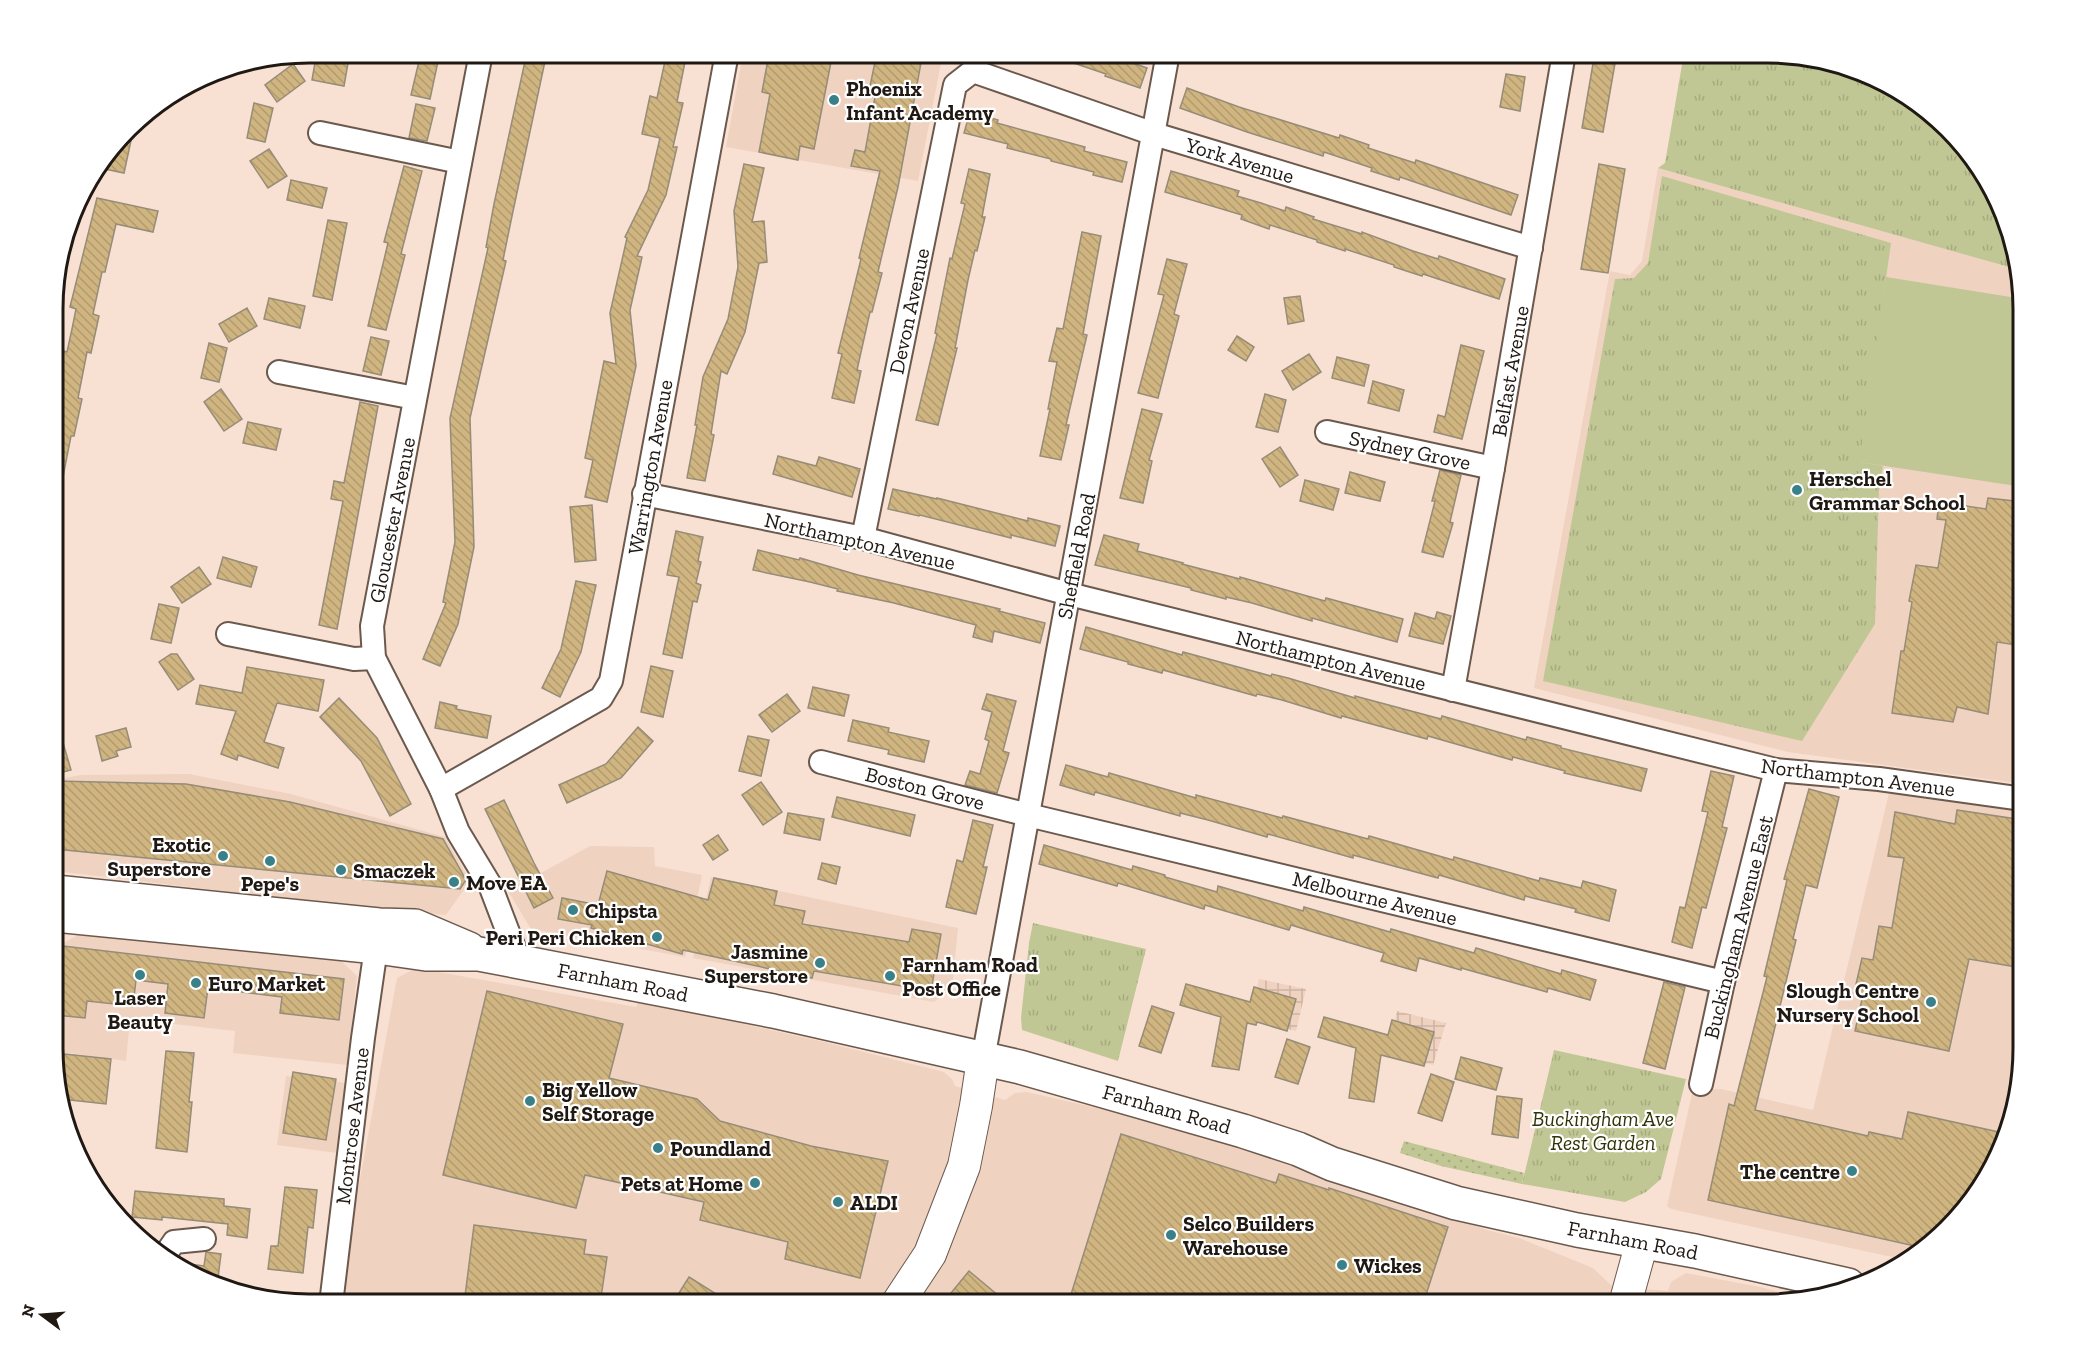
<svg xmlns="http://www.w3.org/2000/svg" width="2076" height="1357" viewBox="0 0 2076 1357" font-family="'Zilla Slab',serif">
  <defs>
    <pattern id="industrial-grid" width="8" height="8" patternUnits="userSpaceOnUse" patternTransform="scale(1.5)"><rect width="8" height="8" fill="#f0d2c0"/><path d="M0 4h8M4 0v8" fill="none" stroke="#ceb4a4"/></pattern>
    <pattern id="grass-dots" width="8" height="8" patternUnits="userSpaceOnUse" patternTransform="scale(1.5)"><rect width="8" height="8" fill="#c0c794"/><path d="M2 2h.1M6 6h.1" fill="none" stroke="#a5aa7f" stroke-width="1.8" stroke-linecap="round"/></pattern>
    <pattern id="park-tufts" width="24" height="20" patternUnits="userSpaceOnUse" patternTransform="scale(1.5)"><rect width="24" height="20" fill="#c0c794"/><path d="M3 7l-1-3M5 7V3M7 7l1-3M15 17l-1-3M17 17v-4M19 17l1-3" fill="none" stroke="#a5aa7f"/></pattern>
    <pattern id="building-back-hatch" width="6" height="6" patternUnits="userSpaceOnUse" patternTransform="scale(1.5)"><rect width="6" height="6" fill="#d0b580"/><path d="M-1 5l2 2M0 0l6 6M5-1l2 2" fill="none" stroke="#b29b6e"/></pattern>
  </defs>
  <rect width="100%" height="100%" fill="#f8e1d3"/>
  <g fill="#f0d2c0">
    <path d="M743,53h200l-25,128 -192,-34z"/>
    <path d="M1658,168l358,101 7,24v491l-235,-32 -254,-64 76,-417 20,4 12,-14z"/>
    <path d="M189,774l102,20 154,43 25,44 -24,34 -89,-8 -302,-36v-91l25,-5z"/>
    <path d="M1889,793l134,19v252l-13,66 -30,61 -74,69 -235,-51 -4,-3 26,-117h28l92,21z"/>
    <path d="M590,846l64,1 1,19 47,9 -17,82 -154,-28 -23,-38z"/>
    <path d="M711,877l247,51 -6,61 -18,13 -241,-44z"/>
    <path d="M84,932l251,23 22,21 -10,89 -114,-12 2,-22 -105,-12 -4,42 -71,-10v-50l6,-57z"/>
    <path d="M416,968l220,39 2,-7 182,41 124,31 8,7 3,7 50,14 10,-7 12,-1 126,29 112,33 166,55 56,21 32,8 74,30 19,18 56,5 3,-9 15,-9 74,14 42,11 -19,6h-1442l10,-76 46,-250z"/>
    <path d="M286,1076l61,7 -10,70 -60,-8z"/>
  </g>
  <g fill="url(#industrial-grid)">
    <path d="M1259,979l47,10 -10,42 -47,-11z"/>
    <path d="M1397,1011l49,12 -13,42 -46,-11z"/>
  </g>
  <path fill="url(#grass-dots)" d="M1404,1141l120,32 -2,11 -81,-18 -41,-13z"/>
  <g fill="url(#park-tufts)">
    <path d="M1684,53h83l82,13 61,30 79,85 27,88 -358,-101 7,-5z"/>
    <path d="M1662,176l229,67 -31,219 23,4 -4,24 -4,134 -73,117 -259,-60 72,-402 19,-1 14,-15z"/>
    <path d="M1033,923l113,26 -28,112 -96,-31 -1,-12 8,-75z"/>
    <path d="M1554,1050l132,29 -25,100 -15,13 -21,10 -103,-18z"/>
  </g>
  <path fill="#c0c794" d="M1886,277l137,22v188l-164,-25z"/>
  <g fill="url(#building-back-hatch)" stroke="#968c78" stroke-width="1.5">
    <path d="M424,52h16l-10,47 -19,-4 8,-34h3z"/>
    <path d="M527,52h20l-35,164 -9,44 3,1 -36,157 4,129 -16,77 -18,42 -17,-7 23,-56 -3,-1 12,-60 -5,-124 38,-170 -2,-1 8,-43z"/>
    <path d="M667,52h20l-10,50 6,1 -10,44h4l-11,48 -29,61 5,1 -12,53 6,56 -29,136 -22,-5 8,-37 -8,-2 19,-97 12,3 -6,-51 17,-75 -2,-1 23,-47 12,-52 -18,-4 8,-38 7,2z"/>
    <path d="M778,52h55l-19,97 -14,-3 -2,14 -39,-8 11,-58 -8,-2 7,-38 8,2z"/>
    <path d="M877,52h46l-25,135 -20,85 4,1 -10,39h-2l-13,58 4,1 -7,32 -22,-5 10,-44 -4,-1 23,-94 -2,-1 21,-87 -29,-5 4,-16 10,2 10,-55 -7,-1z"/>
    <path d="M1051,52h51l45,16 -7,20 -35,-12 1,-2 -56,-19z"/>
    <path d="M1595,52h22l-14,80 -21,-4z"/>
    <path d="M316,57l32,6 -4,23 -32,-6z"/>
    <path d="M293,64l12,17 -28,21 -12,-17z"/>
    <path d="M1506,74l19,3 -5,34 -20,-4z"/>
    <path d="M1187,88l52,19 100,31 1,-3 29,10 -1,3 47,15 1,-3 102,35 -7,20 -111,-38 -1,3 -28,-9 1,-3 -48,-16 -1,4 -76,-24 -67,-24z"/>
    <path d="M254,103l19,5 -8,34 -18,-4z"/>
    <path d="M416,104l19,4 -8,33 -18,-3z"/>
    <path d="M970,112l28,8 -1,3 88,24 -1,4 43,11 -5,20 -29,-7 1,-3 -43,-11v-2l-44,-11 1,-4 -44,-11z"/>
    <path d="M135,122l-11,51 -24,-5 13,-16z"/>
    <path d="M269,149l18,27 -19,12 -18,-27z"/>
    <path d="M744,164l20,4 -12,54 12,-1 3,41 -8,1 -14,69 -18,42 -6,-3 -10,63 3,1 -9,46 -18,-3 10,-53h-2l8,-48 25,-58 10,-52 -4,-56z"/>
    <path d="M1599,164l26,5 -17,104 -27,-4z"/>
    <path d="M404,166l18,5 -21,83 4,1 -19,75 -18,-4 20,-83 -4,-1z"/>
    <path d="M969,169l21,5 -8,43h3l-8,34 -2,-1 -7,30 -13,68h2l-19,77 -22,-5 21,-86 -2,-1 15,-75 2,1 7,-30 6,-25 -4,-1z"/>
    <path d="M1171,171l68,20 -2,5 24,7 24,8 1,-4 28,10 -1,2 49,15v-2l51,19 25,8 1,-3 66,23 -6,20 -76,-25 -1,2 -28,-9v-2l-49,-16v2l-28,-9v-2l-47,-15 -1,4 -28,-10 1,-4 -77,-23z"/>
    <path d="M291,180l36,8 -5,20 -35,-8z"/>
    <path d="M97,198l61,13 -5,21 -37,-8 -11,48h-3l-9,42 6,2 -8,37 -4,-1 -9,46 4,1 -8,37h-3l-9,46 -7,-1v-66l5,-26 -4,-1 8,-37 3,1 5,-23 4,-20 -6,-2z"/>
    <path d="M328,220l19,3 -15,77 -19,-4z"/>
    <path d="M1082,232l19,4 -18,98 4,1 -21,90h3l-8,35 -21,-4 10,-47h-2l9,-47 -8,-1 8,-33 6,1z"/>
    <path d="M1167,259l20,5 -13,50 5,2 -21,82 -20,-5 26,-98 -6,-1z"/>
    <path d="M1300,296l4,25 -16,3 -4,-26z"/>
    <path d="M269,298l36,8 -5,22 -36,-9z"/>
    <path d="M247,308l10,18 -28,16 -10,-18z"/>
    <path d="M1237,336l17,11 -8,14 -18,-11z"/>
    <path d="M371,337l18,4 -8,34 -18,-4z"/>
    <path d="M209,343l18,5 -8,34 -18,-4z"/>
    <path d="M1461,345l23,6 -22,88 -28,-7 4,-17 7,2z"/>
    <path d="M1309,354l12,18 -28,18 -11,-19z"/>
    <path d="M1337,357l32,8 -5,21 -32,-8z"/>
    <path d="M1373,381l31,9 -5,21 -31,-8z"/>
    <path d="M221,389l21,30 -18,12 -20,-29z"/>
    <path d="M1265,394l21,6 -8,32 -22,-5z"/>
    <path d="M360,402l18,4 -41,223 -18,-4 24,-124 -12,-2 3,-18 10,2z"/>
    <path d="M1142,409l20,5 -13,46 3,1 -9,42 -23,-5z"/>
    <path d="M248,422l33,7 -5,21 -33,-7z"/>
    <path d="M1280,447l18,28 -18,12 -18,-28z"/>
    <path d="M778,456l38,10 3,-9 41,12 -8,28 -79,-23z"/>
    <path d="M1440,470l21,5 -11,47 3,1 -10,34 -21,-5 13,-51h-3z"/>
    <path d="M1350,472l35,10 -5,19 -35,-8z"/>
    <path d="M1305,480l34,9 -6,21 -33,-9z"/>
    <path d="M893,489l44,10v-1l91,23v-3l32,8 -5,20 -44,-11v3l-91,-23 -1,1 -31,-7z"/>
    <path d="M1988,498l35,4 -2,17 2,1v126l-26,-4 -9,72 -31,-7 -4,15 -61,-9 9,-62h3l8,-49 -3,-1 7,-36 22,3 8,-48 -9,-1 2,-17 47,7z"/>
    <path d="M592,505l4,55 -21,2 -5,-55z"/>
    <path d="M676,531l27,6 -5,24 3,1 -5,21 5,2 -4,17 -4,-1 -11,57 -19,-4 16,-77 -12,-2z"/>
    <path d="M1104,535l35,9 -2,7 46,12 -1,1 58,15v-2l85,24 1,-3 77,21 -6,23 -85,-24v3l-60,-18 -26,-6v2l-35,-9v-2l-96,-23z"/>
    <path d="M758,550l41,10 1,-2 58,17 142,34 -1,2 46,12 -5,20 -46,-12 -2,11 -19,-5 3,-12 -82,-22 -57,-12 1,-2 -28,-7 -57,-12z"/>
    <path d="M223,557l34,10 -6,20 -34,-9z"/>
    <path d="M199,567l12,17 -29,19 -11,-16z"/>
    <path d="M576,581l20,4 -15,67 -21,45 -18,-9 19,-39z"/>
    <path d="M159,604l20,4 -8,35 -20,-4z"/>
    <path d="M1437,612l14,4 -8,28 -34,-8 6,-23 20,6z"/>
    <path d="M1086,627l96,28 1,-3 88,24 1,-2 16,4 67,20v-2l86,23 1,-3 84,24 1,-3 34,9v2l86,21 -6,22 -77,-18 1,-2 -52,-14 -1,3 -84,-24 -1,3 -85,-23 -1,2 -59,-18 -25,-6 -1,2 -93,-26 -1,3 -34,-9v-2l-48,-13z"/>
    <path d="M171,654h6l17,25 -16,11 -19,-28z"/>
    <path d="M651,666l22,5 -10,46 -22,-5z"/>
    <path d="M247,667l77,13 -6,31 -41,-8 -13,39 20,6 -6,20 -40,-13 -1,5 -16,-6 15,-43 -40,-7 4,-19 42,8z"/>
    <path d="M813,687l36,8 -5,21 -36,-8z"/>
    <path d="M787,694l13,17 -28,21 -13,-17z"/>
    <path d="M987,694l29,7 -13,50 6,2 -12,40 -32,-8 5,-14 10,3 9,-33 -4,-2 7,-27 -10,-3z"/>
    <path d="M339,698l38,40 34,66 -21,12 -29,-55 -41,-44z"/>
    <path d="M440,702l17,4 -1,3 35,7 -4,22 -52,-10z"/>
    <path d="M853,720l36,8 -1,4 41,9 -5,21 -36,-8 1,-4 -41,-9z"/>
    <path d="M638,727l15,14 -32,37 -54,25 -8,-18 47,-21z"/>
    <path d="M126,728l5,19 -15,4 2,5 -16,5 -6,-25z"/>
    <path d="M59,729l12,41 -16,4v-44z"/>
    <path d="M748,736l21,4 -8,36 -22,-5z"/>
    <path d="M1066,765l42,12 1,-4 87,25v-3l86,23 1,-2 85,23 1,-3 84,24 1,-3 85,24 1,-3 41,10 2,-7 33,9 -7,31 -34,-9 1,-3 -51,-13 -1,4 -85,-25 -1,3 -85,-23v3l-85,-24 -1,3 -59,-17 -28,-7v3l-85,-24 -1,3 -34,-10z"/>
    <path d="M1711,771l23,5 -12,51 5,1 -21,80 -4,-1 -10,41 -20,-6 8,-35 5,1 23,-96 -6,-1z"/>
    <path d="M55,781l131,3 104,18 153,37 23,41 -6,9 -405,-40z"/>
    <path d="M761,782l21,30 -19,13 -21,-30z"/>
    <path d="M1809,789l30,8 -22,91 -11,-3 -13,54 3,1 -41,170 113,26 1,-4 33,7 6,-27 100,22 -28,57 -61,56 -211,-47 21,-96 5,2 33,-129 -3,-1 23,-96 -3,-1z"/>
    <path d="M837,797l78,18 -5,21 -78,-19z"/>
    <path d="M504,800l30,63 19,35 -19,10 -49,-99z"/>
    <path d="M1957,810l66,10v148l-54,-9 -20,92 -94,-20 8,-36 -9,-2 8,-35 11,2 6,-34 13,2 12,-70 -16,-2 7,-44 60,12z"/>
    <path d="M788,813l36,6 -4,21 -36,-7z"/>
    <path d="M973,820l20,5 -10,42h4l-11,47 -30,-7 11,-47 6,2z"/>
    <path d="M718,835l10,15 -15,10 -10,-15z"/>
    <path d="M1044,845l88,25 1,-4 32,9v2l52,15 1,-6 85,25 1,-4 86,25 1,-3 83,24 2,-5 85,26 1,-4 34,10 -6,20 -42,-12 -1,4 -86,-24v2l-42,-12 -3,13 -35,-10 3,-8 -67,-20 -26,-8 -2,5 -84,-25 -1,4 -86,-26 -1,3 -78,-22z"/>
    <path d="M822,863l18,4 -4,17 -18,-5z"/>
    <path d="M607,871l101,29 6,-22 63,13 -3,14 31,6 -3,13 107,18 3,-13 29,5 -10,57 -117,-20 -2,7 -129,-28 -1,4 -91,-26 1,-3 -34,-6 4,-21 36,7z"/>
    <path d="M63,946l281,33 -5,41 -59,-7 2,-16 -74,-9 -4,30 -39,-5 3,-29 -32,-4 -3,26 -46,-5 -2,17 -30,-3z"/>
    <path d="M1664,982l21,5 -20,82 -22,-6z"/>
    <path d="M1186,984l64,18 4,-15 42,12 -9,32 -30,-9 -1,3 -9,-2 -8,47 -27,-4 9,-49 -41,-12z"/>
    <path d="M487,991l136,33 -14,54 88,21 23,22 91,25 77,15 -28,117 -75,-19 3,-17 -88,-22 4,-18 -119,-27 -9,33 -133,-33z"/>
    <path d="M1152,1006l22,7 -13,40 -22,-7z"/>
    <path d="M1324,1017l64,18 4,-15 42,12 -10,34 -43,-11 -7,47 -25,-4 7,-50 -38,-11z"/>
    <path d="M1287,1039l23,8 -12,37 -23,-7z"/>
    <path d="M166,1051l28,2 -5,49h3l-5,50 -31,-4z"/>
    <path d="M55,1053l56,6 -5,45 -45,-5 -6,-18z"/>
    <path d="M1461,1057l41,11 -6,22 -41,-11z"/>
    <path d="M293,1072l43,7 -10,61 -43,-7z"/>
    <path d="M1431,1074l23,8 -12,39 -24,-8z"/>
    <path d="M1497,1096l25,3 -4,39 -26,-4z"/>
    <path d="M1121,1134l155,49 3,-9 50,16v-2l119,39 -25,77h-355z"/>
    <path d="M285,1187l32,3 -4,38 -5,-1 -5,46 -35,-4 3,-23h7z"/>
    <path d="M135,1191l89,8v7l26,3 -3,29 -20,-3 1,-11 -66,-7v3l-30,-3z"/>
    <path d="M474,1225l112,15 -2,14 23,3 -7,47h-136z"/>
    <path d="M206,1252l15,2 -4,32 -42,-21 1,-3 28,4z"/>
    <path d="M969,1271l30,25 -7,8h-50z"/>
    <path d="M689,1277l43,27h-60z"/>
  </g>
  <g fill="none" stroke-linecap="round" stroke-linejoin="round">
    <defs>
      <g id="street">
        <path d="M481,53l-109,573 2,32 67,131 17,43 32,53 29,76"/>
        <path d="M320,133l140,29"/>
        <path d="M279,372l136,26"/>
        <path d="M1327,432l166,36"/>
        <path d="M644,494l219,44 206,56 707,176 103,9 144,20"/>
        <path d="M863,538l92,-453 18,-14 181,63 377,114"/>
        <path d="M228,634l126,25 20,-1"/>
        <path d="M1453,690l40,-222 71,-415"/>
        <path d="M821,762l207,53 695,167"/>
        <path d="M441,789l160,-91 10,-17 116,-628"/>
        <path d="M983,1059l185,-1006"/>
        <path d="M1701,1084l22,-102 53,-212"/>
        <path d="M163,1258l11,-16 30,-3"/>
        <path d="M331,1304l32,-266 15,-104"/>
      </g>
      <g id="secondary">
        <path d="M897,1304l33,-50 34,-88 12,-60 7,-47"/>
        <path d="M1625,1304l17,-62"/>
      </g>
      <g id="primary">
        <path d="M55,892l324,33 36,1 54,23"/>
        <path d="M55,915l322,32 49,7h53l294,57 247,56 223,64 55,18 34,15 124,39 121,27 118,21 153,34"/>
      </g>
    </defs>
    <use href="#street" stroke="#6c594e" stroke-width="26"/>
    <use href="#secondary" stroke="#6c594e" stroke-width="34"/>
    <use href="#primary" stroke="#6c594e" stroke-width="36"/>
    <use href="#street" stroke="#fff" stroke-width="22"/>
    <use href="#secondary" stroke="#fff" stroke-width="32"/>
    <use href="#primary" stroke="#fff" stroke-width="33"/>
  </g>
  <g fill="#398088" stroke="#fff" stroke-width="2">
    <circle cx="834" cy="100" r="6"/>
    <circle cx="1797" cy="490" r="6"/>
    <circle cx="223" cy="856" r="6"/>
    <circle cx="270" cy="861" r="6"/>
    <circle cx="341" cy="870" r="6"/>
    <circle cx="454" cy="882" r="6"/>
    <circle cx="573" cy="910" r="6"/>
    <circle cx="657" cy="937" r="6"/>
    <circle cx="820" cy="963" r="6"/>
    <circle cx="140" cy="975" r="6"/>
    <circle cx="890" cy="976" r="6"/>
    <circle cx="196" cy="983" r="6"/>
    <circle cx="1931" cy="1002" r="6"/>
    <circle cx="530" cy="1101" r="6"/>
    <circle cx="658" cy="1148" r="6"/>
    <circle cx="1852" cy="1171" r="6"/>
    <circle cx="755" cy="1183" r="6"/>
    <circle cx="838" cy="1202" r="6"/>
    <circle cx="1171" cy="1235" r="6"/>
    <circle cx="1342" cy="1265" r="6"/>
  </g>
  <g text-anchor="middle" dominant-baseline="central" stroke-width="4.5" stroke-linejoin="round" paint-order="stroke">
    <g font-size="21" font-weight="bold" fill="#201813" stroke="#fff" text-anchor="start">
      <text x="846" y="88">Phoenix<tspan x="846" dy="24">Infant Academy</tspan></text>
      <text x="1809" y="478">Herschel<tspan x="1809" dy="24">Grammar School</tspan></text>
      <text x="211" y="844" text-anchor="end">Exotic<tspan x="211" dy="24">Superstore</tspan></text>
      <text x="353" y="870">Smaczek</text>
      <text x="466" y="882">Move EA</text>
      <text x="270" y="883" text-anchor="middle">Pepe's</text>
      <text x="585" y="910">Chipsta</text>
      <text x="645" y="937" text-anchor="end">Peri Peri Chicken</text>
      <text x="808" y="951" text-anchor="end">Jasmine<tspan x="808" dy="24">Superstore</tspan></text>
      <text x="902" y="964">Farnham Road<tspan x="902" dy="24">Post Office</tspan></text>
      <text x="208" y="983">Euro Market</text>
      <text x="1919" y="990" text-anchor="end">Slough Centre<tspan x="1919" dy="24">Nursery School</tspan></text>
      <text x="140" y="997" text-anchor="middle">Laser<tspan x="140" dy="24">Beauty</tspan></text>
      <text x="542" y="1089">Big Yellow<tspan x="542" dy="24">Self Storage</tspan></text>
      <text x="670" y="1148">Poundland</text>
      <text x="1840" y="1171" text-anchor="end">The centre</text>
      <text x="743" y="1183" text-anchor="end">Pets at Home</text>
      <text x="850" y="1202">ALDI</text>
      <text x="1183" y="1223">Selco Builders<tspan x="1183" dy="24">Warehouse</tspan></text>
      <text x="1354" y="1265">Wickes</text>
    </g>
    <g font-size="21" fill="#201813" stroke="#fff">
      <text transform="translate(1240 160) rotate(17)">York Avenue</text>
      <text transform="translate(909 311) rotate(-78)">Devon Avenue</text>
      <text transform="translate(1510 371) rotate(-80)">Belfast Avenue</text>
      <text transform="translate(1410 450) rotate(12)">Sydney Grove</text>
      <text transform="translate(650 467) rotate(-80)">Warrington Avenue</text>
      <text transform="translate(392 520) rotate(-79)">Gloucester Avenue</text>
      <text transform="translate(860 541) rotate(13)">Northampton Avenue</text>
      <text transform="translate(1076 556) rotate(-79)">Sheffield Road</text>
      <text transform="translate(1331 660) rotate(14)">Northampton Avenue</text>
      <text transform="translate(1858 777) rotate(7)">Northampton Avenue</text>
      <text transform="translate(925 788) rotate(14)">Boston Grove</text>
      <text transform="translate(1375 898) rotate(14)">Melbourne Avenue</text>
      <text transform="translate(1738 927) rotate(-76)">Buckingham Avenue East</text>
      <text transform="translate(623 982) rotate(11)">Farnham Road</text>
      <text transform="translate(1167 1109) rotate(16)">Farnham Road</text>
      <text transform="translate(352 1126) rotate(-83)">Montrose Avenue</text>
      <text transform="translate(1633 1240) rotate(11)">Farnham Road</text>
    </g>
    <g font-size="21" font-style="italic" fill="#303406" stroke="#fff">
      <text x="1603" y="1118">Buckingham Ave<tspan x="1603" dy="24">Rest Garden</tspan></text>
    </g>
  </g>
  <path d="M0 0H2076V1357H0ZM309 63H1767A246 246 0 0 1 2013 309V1048A246 246 0 0 1 1767 1294H309A246 246 0 0 1 63 1048V309A246 246 0 0 1 309 63Z" fill="#fff" fill-rule="evenodd"/>
  <path fill="none" stroke="#201813" stroke-width="3" d="M309 63H1767A246 246 0 0 1 2013 309V1048A246 246 0 0 1 1767 1294H309A246 246 0 0 1 63 1048V309A246 246 0 0 1 309 63Z"/>
  <g transform="translate(42 1315) rotate(286)" stroke="#ffffff" stroke-width="4.5" paint-order="stroke">
  <path d="M0-4.5L10 22L0 15L-10 22Z" fill="#201813"/>
  <text y="-9" font-size="16" font-weight="bold" text-anchor="middle" fill="#201813">N</text>
  </g>
</svg>
